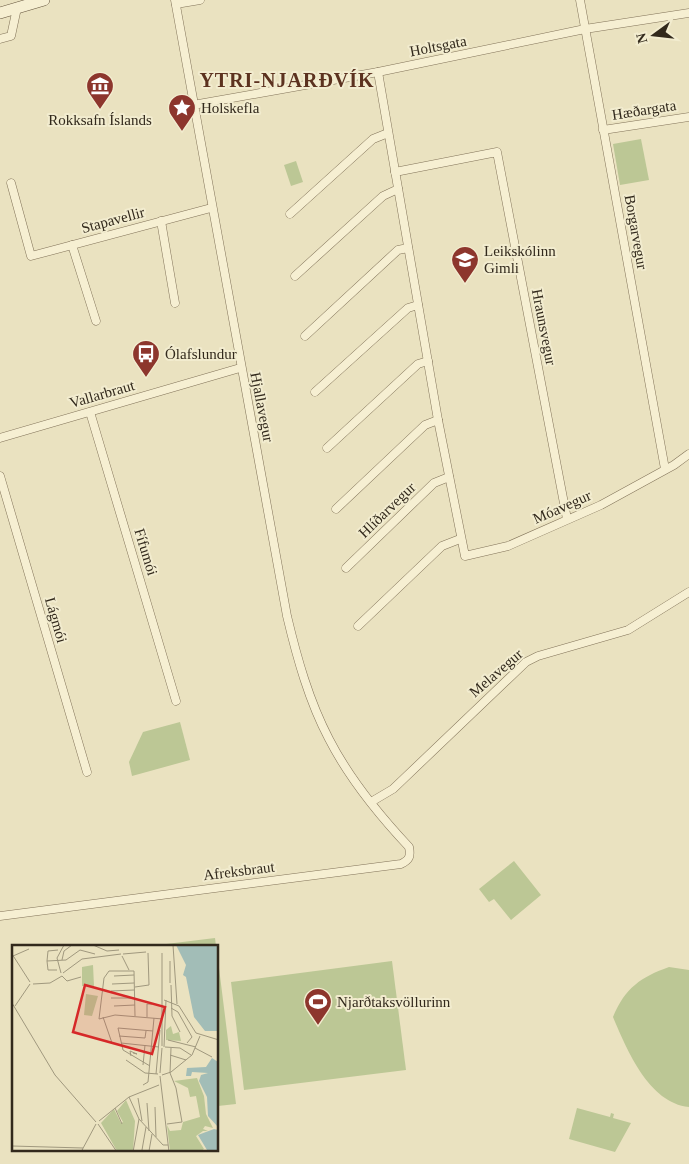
<svg xmlns="http://www.w3.org/2000/svg" width="689" height="1164" viewBox="0 0 689 1164" font-family="Georgia,serif">
  <rect width="100%" height="100%" fill="#eae2c0"/>
  <g fill="#bcc795">
    <path d="M641,139l8,41 -29,5 -7,-41z"/>
    <path d="M296,161l7,21 -12,4 -7,-21z"/>
    <path d="M180,722l10,38 -58,16 -3,-14 14,-30z"/>
    <path d="M514,861l27,34 -30,25 -17,-21 -5,3 -10,-13z"/>
    <path d="M215,938l1,8h-66z"/>
    <path d="M218,960l18,144 -18,2z"/>
    <path d="M392,961l14,109 -162,20 -13,-108z"/>
    <path d="M669,967l20,3v137c-40,-4 -62,-57 -76,-90 12,-29 28,-40 56,-50z"/>
    <path d="M577,1108l33,9 1,-4 3,1 -1,4 18,5 -16,29 -46,-13z"/>
  </g>
  <g fill="none" stroke-linecap="round" stroke-linejoin="round">
    <defs>
      <g id="minor">
        <path d="M580,0l85,469"/>
        <path d="M176,4l24,-4"/>
        <path d="M0,39l11,-3 6,-28"/>
        <path d="M378,72l60,348 27,136 43,-10 93,-41 73,-40 15,-11"/>
        <path d="M193,105l185,-33 207,-43 104,-16"/>
        <path d="M603,130l86,-13"/>
        <path d="M395,172l102,-20 70,367"/>
        <path d="M11,183l20,73 180,-48"/>
        <path d="M290,214l83,-75 15,-6"/>
        <path d="M161,221l14,82"/>
        <path d="M72,245l24,76"/>
        <path d="M295,276l88,-80 15,-7"/>
        <path d="M305,336l93,-86 10,-2"/>
        <path d="M315,392l93,-84 10,-3"/>
        <path d="M90,412l86,289"/>
        <path d="M0,438l240,-70"/>
        <path d="M327,448l91,-84 10,-3"/>
        <path d="M0,476l87,296"/>
        <path d="M336,509l89,-84 13,-5"/>
        <path d="M346,568l88,-85 15,-6"/>
        <path d="M358,626l84,-80 18,-7"/>
        <path d="M371,802l22,-13 133,-127 12,-6 90,-26 61,-38"/>
        <path d="M0,916l401,-52c8,-4 10,-7 8,-17 -30,-32 -60,-69 -80,-108 -20,-38 -32,-81 -42,-123l-112,-616"/>
      </g>
      <path id="secondary" d="M0,13l44,-13"/>
    </defs>
    <use href="#minor" stroke="#827359" stroke-width="9"/>
    <use href="#secondary" stroke="#64543c" stroke-width="12"/>
    <use href="#minor" stroke="#f6efd2" stroke-width="8"/>
    <use href="#secondary" stroke="#f6efd2" stroke-width="11"/>
  </g>
  <defs>
    <symbol id="museum-pin" viewBox="-11 -11 22 30"><path d="M0 17L-7.5 6A9.5 9.5 0 1 1 7.5 6Z" fill="#8d362d" stroke="#f2eccf"/><path d="M0-6L6-3V-2H-6V-3ZM-5-1h2V3h-2ZM-1-1h2V3h-2ZM3-1h2V3H3ZM-6 4H6V6H-6Z" fill="#fff"/></symbol>
    <symbol id="sight-pin" viewBox="-11 -11 22 30"><path d="M0 17L-7.5 6A9.5 9.5 0 1 1 7.5 6Z" fill="#8d362d" stroke="#f2eccf"/><path d="M0-6L1.8-2.2L6-1.7L2.9 1.2L3.7 5.4L0 3.3L-3.7 5.4L-2.9 1.2L-6-1.7L-1.8-2.2Z" fill="#fff"/></symbol>
    <symbol id="school-pin" viewBox="-11 -11 22 30"><path d="M0 17L-7.5 6A9.5 9.5 0 1 1 7.5 6Z" fill="#8d362d" stroke="#f2eccf"/><path d="M0-5L7-2L0 1L-7-2ZM-4 1L0 2.5L4 1V4Q0 6-4 4Z" fill="#fff"/></symbol>
    <symbol id="bus-pin" viewBox="-11 -11 22 30"><path d="M0 17L-7.5 6A9.5 9.5 0 1 1 7.5 6Z" fill="#8d362d" stroke="#f2eccf"/><path d="M-5-6H5V4H4V6H2V4H-2V6H-4V4H-5ZM-3.5-4V0h7V-4ZM-3.5 1.2v1.5H-2V1.2ZM2 1.2v1.5H3.5V1.2Z" fill="#fff"/></symbol>
    <symbol id="stadium-pin" viewBox="-11 -11 22 30"><path d="M0 17L-7.5 6A9.5 9.5 0 1 1 7.5 6Z" fill="#8d362d" stroke="#f2eccf"/><path d="M0-5a6.5 5 0 1 0 0 10a6.5 5 0 1 0 0-10ZM-3.5-1.8h7v3.6h-7Z" fill="#fff"/></symbol>
  </defs>
  <g fill-rule="evenodd">
    <use href="#museum-pin" x="84" y="70" width="32" height="43"/>
    <use href="#sight-pin" x="166" y="92" width="32" height="43"/>
    <use href="#school-pin" x="449" y="244" width="32" height="43"/>
    <use href="#bus-pin" x="130" y="338" width="32" height="43"/>
    <use href="#stadium-pin" x="302" y="986" width="32" height="43"/>
  </g>
  <g text-anchor="middle" dominant-baseline="central" stroke-width="4" stroke-linejoin="round" paint-order="stroke">
    <g font-size="15" fill="#32291c" stroke="#f2eccf">
      <text transform="translate(438 46) rotate(-11)">Holtsgata</text>
      <text transform="translate(644 110) rotate(-9)">Hæðargata</text>
      <text transform="translate(113 220) rotate(-15)">Stapavellir</text>
      <text transform="translate(636 232) rotate(80)">Borgarvegur</text>
      <text transform="translate(544 327) rotate(79)">Hraunsvegur</text>
      <text transform="translate(102 394) rotate(-16)">Vallarbraut</text>
      <text transform="translate(262 407) rotate(79)">Hjallavegur</text>
      <text transform="translate(562 507) rotate(-24)">Móavegur</text>
      <text transform="translate(387 510) rotate(-44)">Hlíðarvegur</text>
      <text transform="translate(146 552) rotate(73)">Fífumói</text>
      <text transform="translate(56 620) rotate(74)">Lágmói</text>
      <text transform="translate(496 673) rotate(-41)">Melavegur</text>
      <text transform="translate(239 871) rotate(-7)">Afreksbraut</text>
    </g>
    <g font-size="15" fill="#32291c" stroke="#f2eccf" text-anchor="start">
      <text x="201" y="108">Holskefla</text>
      <text x="100" y="120" text-anchor="middle">Rokksafn Íslands</text>
      <text x="484" y="251">Leikskólinn<tspan x="484" dy="17">Gimli</tspan></text>
      <text x="165" y="354">Ólafslundur</text>
      <text x="337" y="1002">Njarðtaksvöllurinn</text>
    </g>
    <g font-size="20" font-weight="bold" letter-spacing="1" fill="#5c321f" stroke="#f2eccf">
      <text x="287" y="80">YTRI-NJARÐVÍK</text>
    </g>
  </g>
  <g transform="translate(12 945)">
    <rect width="206" height="206" fill="#eae2c0"/>
    <path d="M81,20l1,21h-12v-19zM74,49l12,2 -6,20 -8,-1zM159,81l2,8 6,-2 2,9 -15,-1v-10zM185,133l7,18 2,18 7,14 -8,-2 -2,3 5,2h-5l-7,5 8,13 -3,2h-31l-3,-26 3,6 11,-1 2,-8 17,-5 -4,-21 -6,1 -2,-9 -14,-7zM114,155l9,21 -2,30h-16l-16,-28 13,-14 7,14 2,-1 -6,-11z" fill="#bcc795"/>
    <path d="M164,0h42v86h-13l-11,-14 -8,-40 -3,-2 3,-10zM200,113l6,4v65l-10,-11 -1,-19 -8,-16 2,-6 7,-2 -16,-1 -1,4h-5l1,-8 19,-1zM202,184l4,1v21h-17l6,-1 -9,-15z" fill="#a2bdb7"/>
    <path fill="none" stroke="#a0987e" stroke-width="1" d="M81,0l14,6 12,-1M161,0l4,59M46,5l-10,1 -1,10 19,-1 14,-10 15,4M0,9l18,28M111,9l23,-2M1,11l16,-7M110,11l7,14M50,15l2,-9 8,-6M35,16l1,9h9M158,16v22M49,28l-4,-15 7,-13M51,28l19,-14 39,-5M50,31l5,5 14,-4M102,31l20,-1M21,39l17,-1 12,-7M100,39l22,-1M159,40l1,31 8,16M123,42l14,-2 -1,-32M99,46l23,-1M99,53h24M152,55l15,6 17,27 23,7M0,58l43,72 41,47M3,61l15,-22M102,61l21,-1M159,63l7,4 14,25 -5,6M123,71l-1,-45h-25l-5,7 -5,41 16,-4 48,4M91,72l9,26M135,72v-13h5M107,91l26,2 1,-7M156,95l28,7M109,98l38,4M150,101v-93M152,102l2,-47M153,102l15,1 11,7M183,103l17,9M158,110l16,5M119,111l-1,-5 7,3 -4,-1M114,115l19,13 13,1M131,120l2,-20M138,121l-27,-16 -5,-22 35,3M148,128l2,-25M158,128l1,-25M144,129l4,-44M150,130l9,-3 21,-17 8,-19M148,131l9,76M131,140l5,-3 6,-64M117,152l10,22 24,26h5M126,153l4,23M135,158l2,28M143,162l1,30M103,163l7,16M87,176l30,-24 30,-12M86,179l19,28M155,179l15,-2 -6,-34 -6,-15M0,201l71,2M130,205l4,-23M137,206l3,-17M69,207l15,-28M121,207l6,-33"/>
    <path fill="#d62828" fill-opacity="0.15" stroke="#d62828" stroke-width="2.5" d="M73,40l80,22 -13,47 -79,-22z"/>
    <rect width="206" height="206" fill="none" stroke="#32291c" stroke-width="2.5"/>
  </g>
  <g transform="translate(654 35) rotate(255)" stroke="#f2eccf" stroke-width="4" paint-order="stroke">
  <path d="M0-4L9 19L0 12L-9 19Z" fill="#32291c"/>
  <text y="-8" font-size="14" font-weight="bold" text-anchor="middle" fill="#32291c">N</text>
  </g>
</svg>
